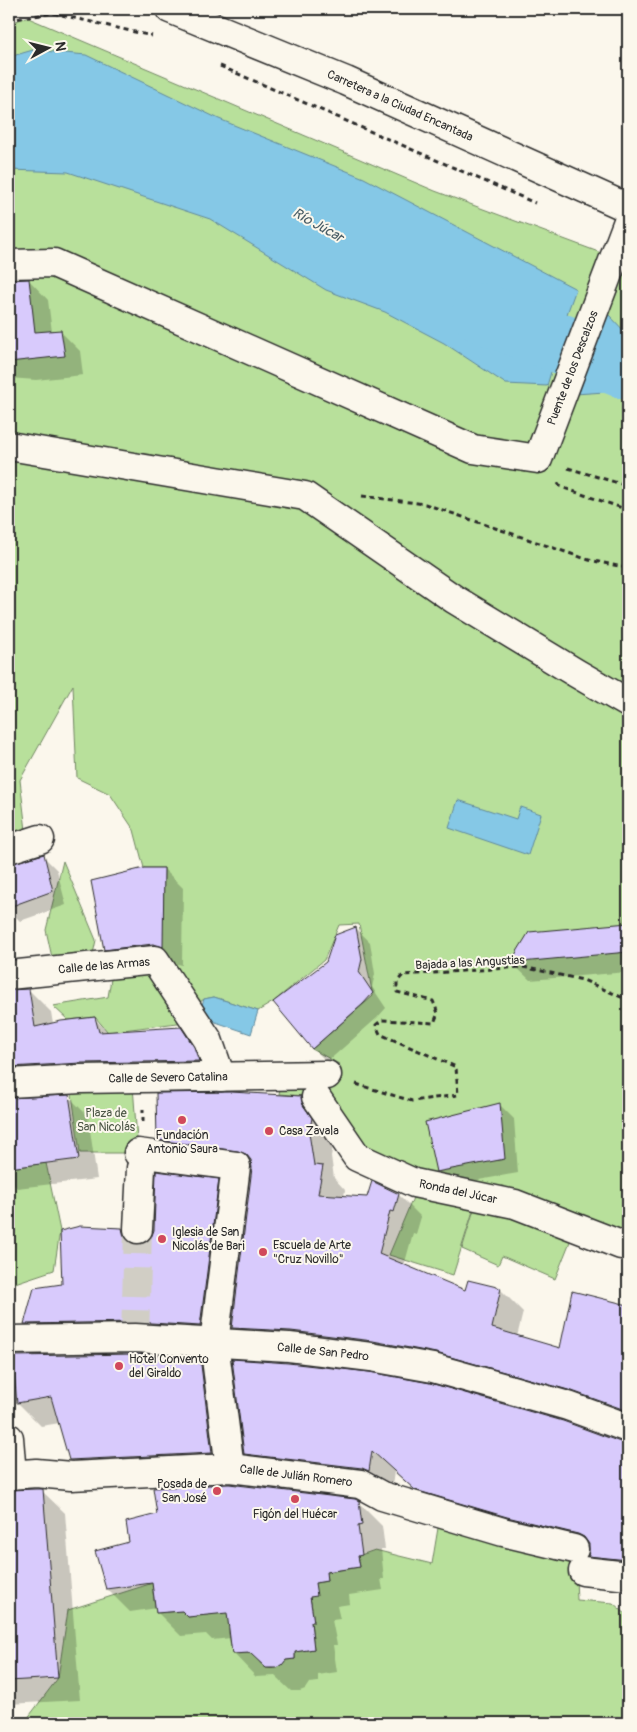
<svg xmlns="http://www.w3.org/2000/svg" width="637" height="1732" viewBox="0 0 637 1732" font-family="Pangolin,sans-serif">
  <rect width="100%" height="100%" fill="#fbf7ec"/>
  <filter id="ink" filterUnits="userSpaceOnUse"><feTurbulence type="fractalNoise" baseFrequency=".02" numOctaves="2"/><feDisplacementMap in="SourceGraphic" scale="10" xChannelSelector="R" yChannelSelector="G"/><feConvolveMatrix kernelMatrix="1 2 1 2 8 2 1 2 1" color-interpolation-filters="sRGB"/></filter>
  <g filter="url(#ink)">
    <g fill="#b8e09b" stroke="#728663">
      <path d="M26,17l409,174 193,72v968l-218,-62 -42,-16 -52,-56 -37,-3 2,-11 20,-18 38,-1 -27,-15 61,-53 -14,-72 -20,1 -15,35 -51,42 -15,9 -44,-14 -10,2 -13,10 -30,-46 3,-95h-20l-10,-38 -24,-36 -33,-16 -4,-93 -53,95 7,59 -18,6v-821z"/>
      <path d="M63,861l33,79 -3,14 -40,8 -7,-32z"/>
      <path d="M142,971l21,10 22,41 -77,10 -13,-15 -27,3 -15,-14 55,-9 4,-24z"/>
      <path d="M133,1086l5,67h-58l-9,-66z"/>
      <path d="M46,1163l14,68 -6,39 -45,15v-117z"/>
      <path d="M420,1181l57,17 -24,77 -64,-20z"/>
      <path d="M478,1196l95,38 -18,45 -53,-23 -4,9 -36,-16z"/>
      <path d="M438,1528l137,29 2,43 36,3 15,13v107h-604l34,-45 10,-68 88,-28 -3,10 3,21 26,-2 6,6 42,-5 -1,21 3,21 14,-1 11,2c3,16 19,18 29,5l9,-1v-7l19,-3 -3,-27 3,-1 -4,-24 5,-14 12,-2 -1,-9 34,-5 -2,-11 17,-6 57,14z"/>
    </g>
    <g fill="#85c8e6" stroke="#61899b">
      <path d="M33,50l53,5 133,64 145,59 212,111 -8,22 -21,75 -41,-2 -62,-41 -59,-31 -59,-22 -116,-71 -142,-47 -59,-2v-113z"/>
      <path d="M608,314l20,21v65l-23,-8 -30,2z"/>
      <path d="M458,800l58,19 4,-12 21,7 -13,41 -79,-27z"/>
      <path d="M214,997l44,14 -7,23 -53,-18 6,-17z"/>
    </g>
    <g fill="#0003">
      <path d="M9,280h20l19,20 4,32 8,-1 20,20 3,24 -47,5 -27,-2z"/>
      <path d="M43,856l14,14 9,35 -46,16 -5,-5 -6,2v-53z"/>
      <path d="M164,869l19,19 -1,77 -8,-2 -49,5 -20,-19z"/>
      <path d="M628,904v68l-98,8 -18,-17 109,-38z"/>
      <path d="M356,928l14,14 5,32 -3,13 14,21 -9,10 -50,44 -14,-14z"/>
      <path d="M29,990l22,22 2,12 42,-5 14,14 71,-4 23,22 13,20 -193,21 -7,8 53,-3 19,19 9,63 -80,9 -8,-8v-50l4,-1 -4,-16v-122z"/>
      <path d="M300,1097l23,23 11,22 -3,14 3,22 11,12 -1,7 24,2 31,-4 22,22 -5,17 -3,-1 -9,33 62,26 34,-3 23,23 -6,25 44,13 12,-57 55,13v119l-167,-50 -206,-25 -22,-22 19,-157 -71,-9 -23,-23z"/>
      <path d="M500,1105l14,14 4,54 -67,12 -14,-14z"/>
      <path d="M218,1181l19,19 -18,145 -175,-2 -19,-19 97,-95 17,16 6,-1z"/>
      <path d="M200,1359l23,23 12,94 -141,7 -24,-23 -10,-37 -19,3 -23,-23z"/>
      <path d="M623,1444h5v136l-17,-2 -22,-22 1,-3 -59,-14 -92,-27 -45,-40 -3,21 -123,-17 -23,-23z"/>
      <path d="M42,1491l23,22 15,187 -71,4v-212z"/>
      <path d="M358,1502l24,24 3,23h-4l3,30h-3l2,11 -34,5 1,9 -13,2 3,13 -8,1 5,25h-4l4,27 -19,3v7l-9,1 -4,6 -5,2h-9l-16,-15 -19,1 -23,-24 -2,-15 -19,2 -6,-6 -25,2 -24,-24v-4l-27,4 -23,-23z"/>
    </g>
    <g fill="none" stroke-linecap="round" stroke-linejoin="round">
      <path stroke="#85c8e6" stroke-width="60" d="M482,313l146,57"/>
    </g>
    <g fill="#d8cafc" stroke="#2b2b2b">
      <path d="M29,279l6,53 26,-2 4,26 -56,6v-82z"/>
      <path d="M44,854l9,37 -44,16v-43z"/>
      <path d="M144,868h20l-1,79 -10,-3 -49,6 -13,-69z"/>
      <path d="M628,923v29l-118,11 19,-31z"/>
      <path d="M356,927l6,32 -3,13 14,21 -10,11 -51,45 -39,-47 53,-40 9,-27z"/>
      <path d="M29,989l6,38 26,-6 34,-4 4,15 82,-5 13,20 5,14 -118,2 -72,4v-77z"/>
      <path d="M231,1092l70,4 2,9 9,13 -3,15 5,32 9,1 -5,28 49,3 5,-16 27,13 -5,18 -4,-1 -11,43 86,36 3,-10 33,8 -9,40 68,20 12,-57 56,14v106l-56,-20 -136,-38 -63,-12 -82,-10 -59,-3 20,-160 -1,-8 -5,-6 -8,-3 -81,-11 -1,-47z"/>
      <path d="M69,1095l10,64 -70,9v-70z"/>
      <path d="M500,1103l5,56 -69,13 -11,-50z"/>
      <path d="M156,1171l63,8 -19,147 -65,-4 -111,2 10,-36 28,-4 -2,-53 20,-5 42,2 2,9 6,5 8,3 7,-2 6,-5 3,-8z"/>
      <path d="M135,1354l65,3 12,96 -143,7 -18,-63 -34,6 -4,-41 2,-6z"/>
      <path d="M232,1359l56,4 81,9 61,11 133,38 60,22h5v117l-40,-4 1,-4v-8l-5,-7 -6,-3 -71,-17 -92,-27 -43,-39 -3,20 -7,-3 -118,-14z"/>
      <path d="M229,1484l126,15 4,2 3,24 -4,1 4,29 -4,1 2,11 -34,5 1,9 -12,2 2,13 -7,1 4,25h-3l3,27 -19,3v7l-9,1 -4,5 -5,3h-11l-16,-15 -18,1 -5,-41 -39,4 -6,-6 -26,2 -4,-30 -46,6 -11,-38 34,-9 -3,-20 31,-8 -4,-26z"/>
      <path d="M36,1489h7l15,189 -49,3v-191z"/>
    </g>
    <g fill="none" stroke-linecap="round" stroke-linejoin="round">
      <path stroke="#d1cec5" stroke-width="28" stroke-dasharray="28 14" stroke-linecap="butt" d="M135,1338l3,-109"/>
      <defs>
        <g id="pedestrian">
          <path d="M9,849l31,-10"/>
          <path d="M9,975l146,-15 53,80 13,37"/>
          <path d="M9,1083l72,-4 246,-4"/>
          <path d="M316,1097l41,60 57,26 101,21 106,41 7,1"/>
          <path d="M138,1153l98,13 -22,177"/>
          <path d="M138,1229l3,-61"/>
          <path d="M9,1438l3,37"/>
          <path d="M9,1475l27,-2 35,3 159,-8 130,16 22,12 57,17 64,19 71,17"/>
          <path d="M583,1571l45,5"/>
        </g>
        <g id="minor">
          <path d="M9,264l45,-1 419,186 65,10 90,-238"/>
          <path d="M9,446l296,50 149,103 122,74 52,30"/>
          <path d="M214,1343l16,125"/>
        </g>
        <path id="tertiary" d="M9,1340l126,-2 154,9 82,10 62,11 72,20 63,18 60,22"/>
        <path id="secondary" d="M170,9l176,72 282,127"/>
      </defs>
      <use href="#pedestrian" stroke="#2b2b2b" stroke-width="31"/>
      <use href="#minor" stroke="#2b2b2b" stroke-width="31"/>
      <use href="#tertiary" stroke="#2b2b2b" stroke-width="31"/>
      <use href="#secondary" stroke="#2b2b2b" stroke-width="31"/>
      <g stroke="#2b2b2b" stroke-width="3" stroke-dasharray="5 4" stroke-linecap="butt">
        <path d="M9,20l44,-7 99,23"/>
        <path d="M220,66l315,137"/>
        <path d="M568,468l60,18"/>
        <path d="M558,483l3,4 67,23"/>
        <path d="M362,496l63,8 164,56 39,8"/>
        <path d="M356,1084l56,17 46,-6 -2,-28 -76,-33 -4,-9 6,-5 52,3 4,-10 -5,-12 -36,-9v-10l6,-7 120,-8 60,13 45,20"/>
        <path d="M143,1122v-13"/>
        <path d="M360,1723h5"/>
      </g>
      <use href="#pedestrian" stroke="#fbf7ec" stroke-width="28"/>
      <use href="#minor" stroke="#fbf7ec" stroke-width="28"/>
      <use href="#tertiary" stroke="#fbf7ec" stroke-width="28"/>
      <use href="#secondary" stroke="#fbf7ec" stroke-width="28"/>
    </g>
  </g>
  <g fill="#d1495b" stroke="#fbf7ec" stroke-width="2">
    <circle cx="182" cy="1120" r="5"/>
    <circle cx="269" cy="1131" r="5"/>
    <circle cx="162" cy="1239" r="5"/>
    <circle cx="263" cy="1252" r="5"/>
    <circle cx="119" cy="1366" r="5"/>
    <circle cx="217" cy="1491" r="5"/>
    <circle cx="295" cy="1499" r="5"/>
  </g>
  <g text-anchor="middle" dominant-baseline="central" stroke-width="4" stroke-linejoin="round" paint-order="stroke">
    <g font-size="12" fill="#2b2b2b" stroke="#fbf7ec">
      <text transform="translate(400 106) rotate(24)">Carretera a la Ciudad Encantada</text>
      <text transform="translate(573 368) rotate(-69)">Puente de los Descalzos</text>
      <text transform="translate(470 963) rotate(-3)">Bajada a las Angustias</text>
      <text transform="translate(104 966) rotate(-5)">Calle de las Armas</text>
      <text transform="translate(168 1078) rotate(-1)">Calle de Severo Catalina</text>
      <text transform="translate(458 1192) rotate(12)">Ronda del Júcar</text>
      <text transform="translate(323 1352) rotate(6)">Calle de San Pedro</text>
      <text transform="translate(296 1476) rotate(7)">Calle de Julián Romero</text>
    </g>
    <g font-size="12" fill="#4e5847" stroke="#fbf7ec">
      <text x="106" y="1113">Plaza de<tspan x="106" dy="14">San Nicolás</tspan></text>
    </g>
    <g font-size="12" fill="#2b2b2b" stroke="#fbf7ec" text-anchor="start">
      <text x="279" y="1131">Casa Zavala</text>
      <text x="182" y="1135" text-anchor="middle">Fundación<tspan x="182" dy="14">Antonio Saura</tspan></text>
      <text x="172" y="1232">Iglesia de San<tspan x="172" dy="14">Nicolás de Bari</tspan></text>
      <text x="273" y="1245">Escuela de Arte<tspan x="273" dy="14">"Cruz Novillo"</tspan></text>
      <text x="129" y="1359">Hotel Convento<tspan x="129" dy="14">del Giraldo</tspan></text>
      <text x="207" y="1484" text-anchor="end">Posada de<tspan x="207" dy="14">San José</tspan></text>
      <text x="295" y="1514" text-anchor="middle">Figón del Huécar</text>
    </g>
    <g font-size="14" font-style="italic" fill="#465a63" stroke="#fbf7ec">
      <text transform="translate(318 225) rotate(29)">Río Júcar</text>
    </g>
  </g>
  <rect width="637" height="1732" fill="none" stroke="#fbf7ec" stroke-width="30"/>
  <rect x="15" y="15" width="607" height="1702" fill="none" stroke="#2b2b2b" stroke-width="2" filter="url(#ink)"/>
  <g transform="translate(48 48) rotate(83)" stroke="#fbf7ec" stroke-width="4" paint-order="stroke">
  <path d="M0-4L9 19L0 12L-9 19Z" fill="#2b2b2b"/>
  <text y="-8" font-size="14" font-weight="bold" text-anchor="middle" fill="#2b2b2b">N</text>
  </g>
</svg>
